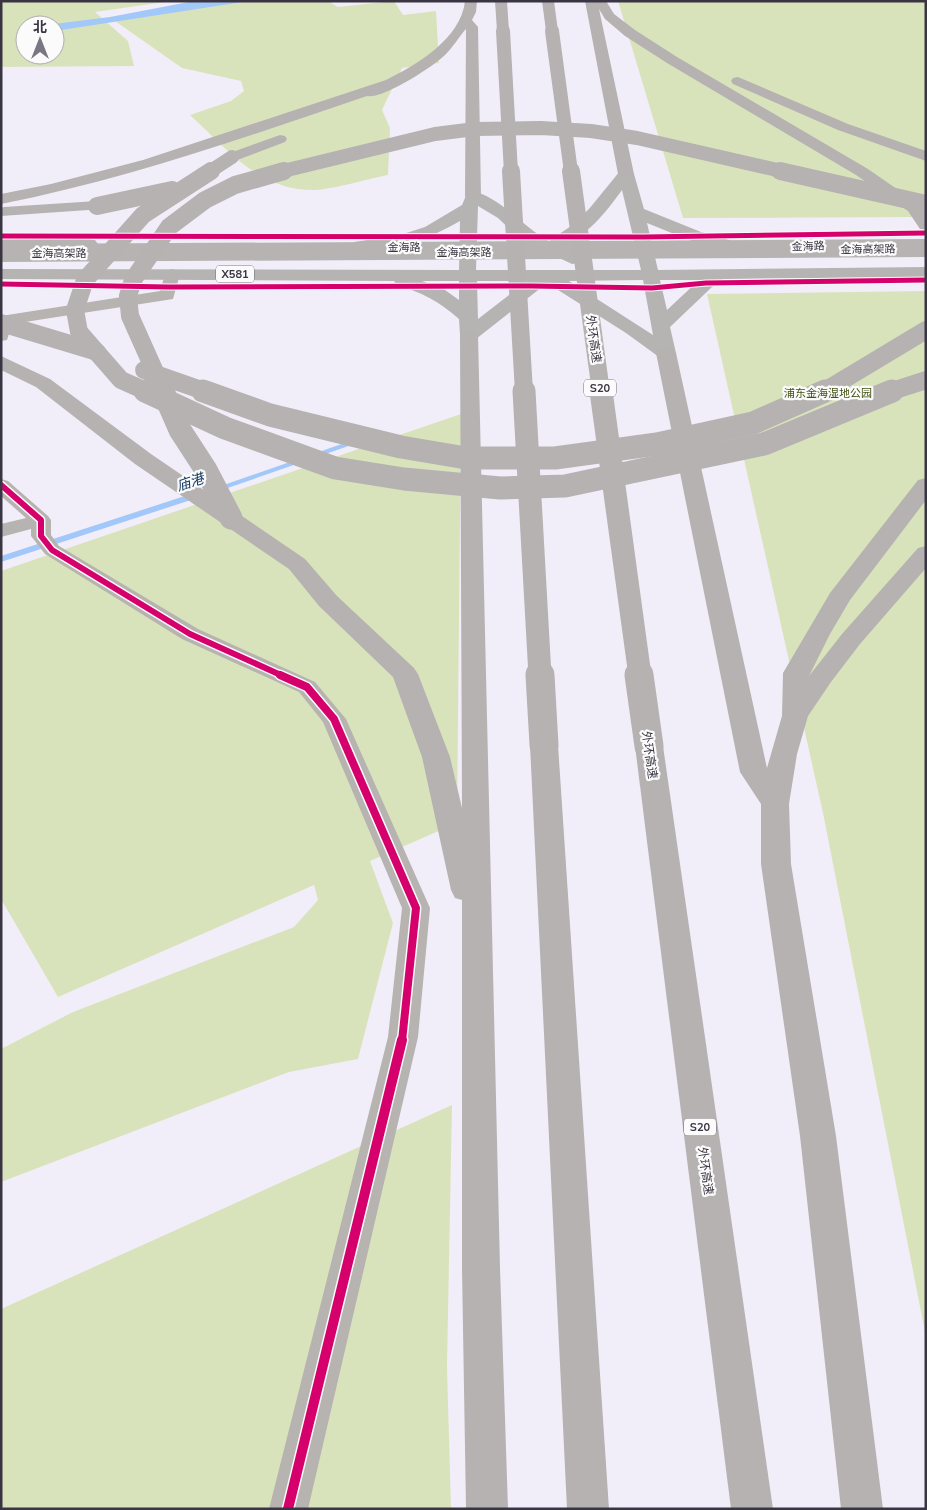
<svg xmlns="http://www.w3.org/2000/svg" width="927" height="1510" viewBox="0 0 927 1510" font-family="Mulish,'Noto Sans SC',sans-serif">
  <rect width="100%" height="100%" fill="#f2eef9"/>
  <g fill="#d9e3bb" fill-rule="evenodd">
    <path d="M1,1h171l-77,11 33,29 6,25 -133,1zM25,25h30v30h-30z"/>
    <path d="M243,1h85l10,6 56,-6 9,14 33,-4 3,52 -37,5 -20,42 8,18 -2,47c-21,4 -53,14 -73,15 -56,1 -87,-40 -125,-75l41,-14 13,-10 -3,-10 -59,-13 -67,-47z"/>
    <path d="M618,1h308v216l-243,1z"/>
    <path d="M926,291v1046l-103,-524 -116,-519z"/>
    <path d="M461,414l-4,409 -87,38 23,62 -35,136 -69,13 -288,110v-133l72,-37 221,-85 24,-27 -4,-15 -256,112 -57,-98v-328z"/>
    <path d="M452,1105l-5,262 4,142h-450v-200z"/>
  </g>
  <path fill="#a2c8f9" d="M194,1h55l-194,30v-6h-9l64,-8z"/>
  <g fill="none" stroke-linecap="round" stroke-linejoin="round">
    <g fill="#a2c8f9" fill-rule="evenodd">
      <path d="M356,439h6l1,2 -144,50h-3l-4,-2z"/>
      <path d="M194,493h6l1,2 -1,2 -199,65v-6z"/>
    </g>
    <g fill="#b6b3b1" fill-rule="evenodd">
      <path d="M172,269l6,2 2,3 -7,25 -161,25 -5,16 -6,1v-25l159,-25 6,-20z"/>
      <path d="M1,479l7,2 40,35 3,4v15l8,11 139,83 117,53 31,37 84,189 -12,129 -110,472h-39l119,-472 14,-129 -79,-186 -24,-30 -117,-53 -137,-85 -14,-18v-7l-30,8v-13l25,-6 -25,-22z"/>
    </g>
    <g fill="#b6b4b3" fill-rule="evenodd">
      <path d="M626,169l6,2 2,3 10,35 57,23 45,13 3,4 -3,4 -6,1 -6,-1 -45,-13 -42,-17 11,47 268,-3v10l-202,2 -12,8 -42,40 6,26 -3,4 -7,2 -7,-2 -33,-24 -79,-50 -71,56 -7,2 -7,-2 -2,-4 -1,-16c-19,-17 -38,-27 -62,-34l-3,-4 -393,-2v-10l458,1 1,-49c-31,19 -64,27 -100,30l-6,-1 -3,-4 3,-4 46,-7 25,-8 37,-22 5,-12 6,-2c30,8 50,36 76,50l22,-15 18,-17 31,-38zM622,190l19,80h-165l2,-64 20,12 23,22 51,24 6,-1 3,-4 -3,-4 -18,-9c26,-8 47,-35 62,-56zM643,280l10,55 -84,-54zM660,280h39l-32,30zM422,281h37v19l-14,-10zM477,281h50l-49,38z"/>
      <path d="M1,239h88l6,1 3,4 -3,4 -6,1h-88z"/>
    </g>
    <g fill="#b6b2b2" fill-rule="evenodd">
      <path d="M465,1h12l-1,11 -4,8 6,7 3,169 -2,3h-12l-2,-3 1,-167c-7,8 -13,18 -20,25 -11,12 -65,46 -79,42 -121,41 -240,83 -366,108v-10l50,-10 92,-24 243,-80c30,-15 75,-41 79,-79z"/>
      <path d="M495,1h12l2,30 -1,3 -5,1 -6,-4z"/>
      <path d="M542,1h12l4,30 -1,3 -5,1 -6,-4z"/>
      <path d="M585,1h21l8,13 21,16 42,27 191,112 52,36 6,8v17l-6,-1 -12,-18 -52,-36 -189,-112 -42,-27 -20,-17 -6,-10 35,165 -2,3h-12l-2,-3z"/>
      <path d="M738,77l110,47 78,27v10l-88,-31 -105,-46 -2,-3 2,-3z"/>
      <path d="M280,135l5,1 2,3 -2,3 -53,20 -5,-2 -3,-3 3,-3z"/>
      <path d="M97,201l6,2 2,3 -2,3 -102,7v-8l3,-1z"/>
      <path d="M469,329l7,2 2,4 22,933 8,241h-42l-4,-241v-368l-7,-2 -4,-8 -29,-133 -29,-80 -74,-71 -30,-37 -154,-105 -99,-77 -35,-17v-14l49,23 101,75 154,105 32,37 77,72 4,6 32,83 12,51 -2,-473 2,-4z"/>
      <path d="M666,347l7,2 3,4 91,415 15,-52 1,-43 47,-80 88,-113 8,-2v22l-76,100 -20,34 -21,42 33,-42 76,-86 8,-2v22l-66,76 -29,38 -23,34 -11,38 -8,50 2,60 45,272 47,373h-42l-41,-373 -39,-272v-60l-21,-32 -84,-419 3,-4z"/>
      <path d="M544,736l10,3 4,6 51,764h-42l-37,-764 4,-6z"/>
      <path d="M649,737l10,3 4,6 110,763h-42l-96,-763 4,-6z"/>
    </g>
    <path stroke="#b6b3b2" stroke-width="18" d="M1,253l925,-5"/>
    <g stroke="#b6b2b2" stroke-width="14">
      <path d="M503,31l8,141"/>
      <path d="M552,31l19,141"/>
      <path d="M209,172l23,-15"/>
      <path d="M279,172l156,-38 40,-5 66,-1 50,3 46,7 149,34"/>
    </g>
    <g stroke="#b6b2b2" stroke-width="18">
      <path d="M511,171l13,221"/>
      <path d="M571,171l30,221"/>
      <path d="M780,171l146,33"/>
      <path d="M97,206l75,-16"/>
      <path d="M1,323l96,29"/>
      <path d="M144,370l63,22"/>
      <path d="M148,392l-27,-12 -42,-48 -4,-22 10,-30 58,-65 68,-44"/>
      <path d="M164,392l-34,-76 -2,-20 5,-16 36,-53 36,-27 30,-15 49,-14"/>
      <path d="M823,392l103,-62"/>
      <path d="M889,392l37,-12"/>
    </g>
    <g stroke="#b6b2b2" stroke-width="23">
      <path d="M145,391l80,37 110,40 69,11 96,9 65,-2 199,-42 128,-53"/>
      <path d="M163,391l17,39 26,40 25,48"/>
      <path d="M203,391l67,24 131,32 65,11h89l102,-14 96,-21 72,-32"/>
      <path d="M524,391l16,285"/>
      <path d="M601,391l39,285"/>
    </g>
    <g stroke="#b6b2b2" stroke-width="29">
      <path d="M540,675l4,70"/>
      <path d="M639,675l10,71"/>
    </g>
    <defs>
      <g id="cycleway-far3">
        <path d="M1,236l642,1 283,-4"/>
        <path d="M1,284l168,3 362,-1 121,2 54,-5 220,-3"/>
      </g>
      <path id="cycleway-far2" d="M1,485l40,35v16l11,14 138,84 93,42"/>
      <path id="cycleway-far1" d="M280,675l27,12 27,32 82,189 -14,133"/>
      <path id="cycleway" d="M288,1509l114,-469"/>
    </defs>
    <use href="#cycleway-far3" stroke="#fbfbfb" stroke-width="7"/>
    <use href="#cycleway-far2" stroke="#fbfbfb" stroke-width="9"/>
    <use href="#cycleway-far1" stroke="#fbfbfb" stroke-width="11"/>
    <use href="#cycleway" stroke="#fbfbfb" stroke-width="13"/>
    <use href="#cycleway-far3" stroke="#d6006c" stroke-width="5"/>
    <use href="#cycleway-far2" stroke="#d6006c" stroke-width="6"/>
    <use href="#cycleway-far1" stroke="#d6006c" stroke-width="8"/>
    <use href="#cycleway" stroke="#d6006c" stroke-width="10"/>
  </g>
  <g text-anchor="middle" dominant-baseline="central" stroke-width="4.5" stroke-linejoin="round" paint-order="stroke">
    <g font-size="11" fill="#3a3542" stroke="#fbfbfb">
      <text transform="translate(808 246) rotate(-2)">金海路</text>
      <text x="404" y="247">金海路</text>
      <text transform="translate(868 249) rotate(-1)">金海高架路</text>
      <text x="464" y="252">金海高架路</text>
      <text x="59" y="253">金海高架路</text>
    </g>
    <g fill="#fbfbfb" stroke="#74707a" stroke-width="1">
      <rect x="216" y="265.5" width="38" height="17" rx="4"/>
      <rect x="584" y="379.5" width="32" height="17" rx="4"/>
      <rect x="684" y="1118.5" width="32" height="17" rx="4"/>
    </g>
    <g font-size="11" font-weight="bold" fill="#3a3542">
      <text x="235" y="274">X581</text>
      <text x="600" y="388">S20</text>
      <text x="700" y="1127">S20</text>
    </g>
    <g font-size="11" fill="#435115" stroke="#fbfbfb">
      <text x="828" y="393">浦东金海湿地公园</text>
    </g>
    <g font-size="12" fill="#3a3542" stroke="#fbfbfb">
      <text transform="translate(594 339) rotate(82)">外环高速</text>
      <text transform="translate(650 755) rotate(82)">外环高速</text>
      <text transform="translate(706 1171) rotate(82)">外环高速</text>
    </g>
    <g font-size="14" font-style="italic" fill="#103760" stroke="#fbfbfb">
      <text transform="translate(190 482) rotate(-18)">庙港</text>
    </g>
  </g>
  <rect width="927" height="1510" fill="none" stroke="#3a3542" stroke-width="5"/>
  <g transform="translate(40 40)"><circle r="24" fill="#fbfbfb" stroke="#aeacb1"/>
  <path d="M0-4L9 19L0 12L-9 19Z" fill="#7a7682"/>
  <text y="-8" font-size="14" font-weight="bold" text-anchor="middle" fill="#3a3542">北</text>
  </g>
</svg>
